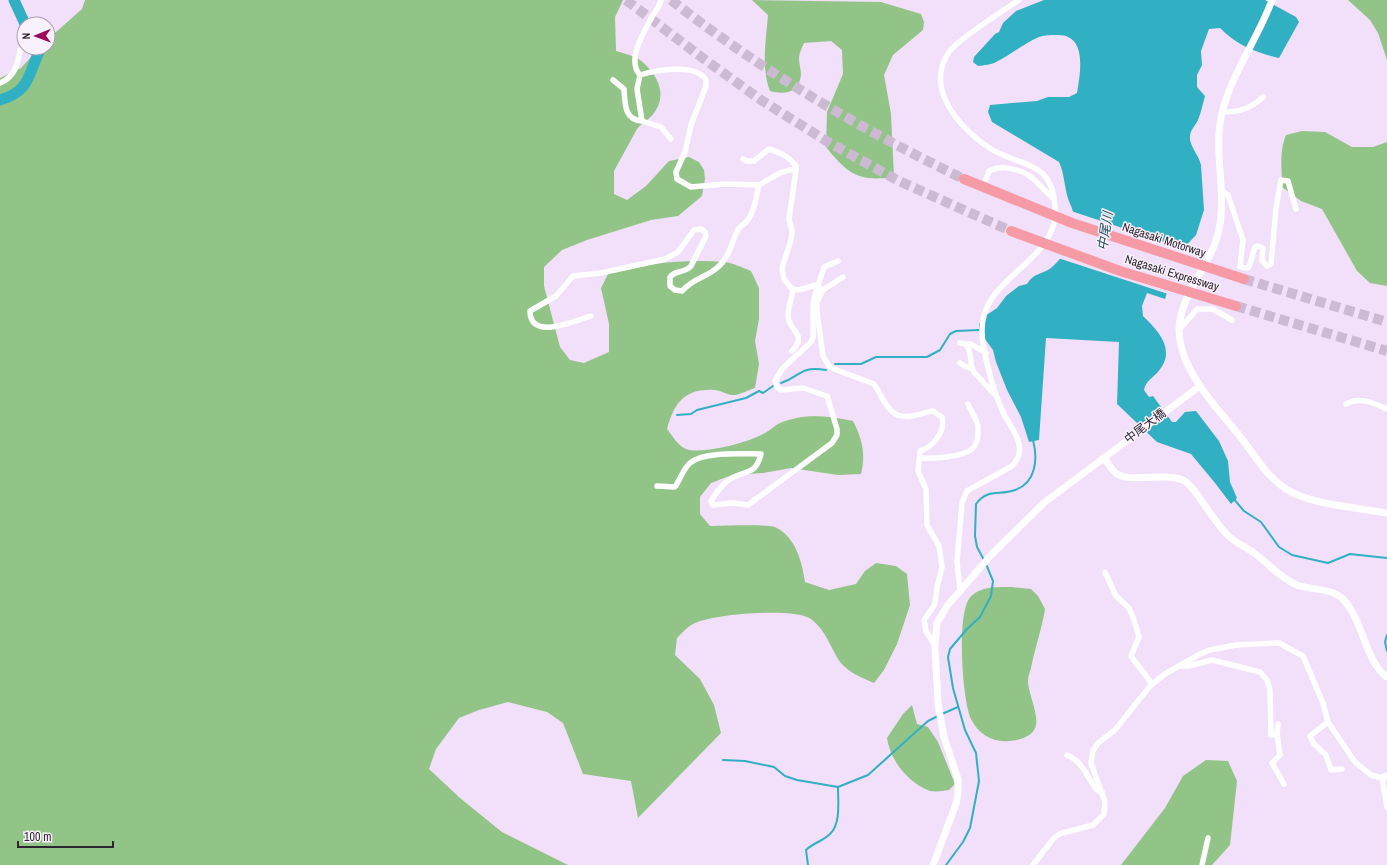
<svg xmlns="http://www.w3.org/2000/svg" width="1387" height="865" viewBox="0 0 1387 865" font-family="'Archivo Narrow','Noto Sans JP',sans-serif">
  <rect width="100%" height="100%" fill="#f2dffa"/>
  <g fill="#92c488">
    <path d="M85,0h538l-8,17 1,34c7,2 15,4 21,7 17,11 31,33 19,52 -5,9 -13,12 -19,19l-23,42v23l13,6 19,-14 23,-25 20,-4 10,5 5,8 1,9 -3,17 -24,20 -27,4 -64,20 -25,10 -18,17v19l16,61 10,13 14,3 25,-11v-28l-8,-36 7,-14c36,-11 79,-15 117,-12 8,1 18,6 26,9l8,17v31l-4,22 4,23 -4,24c-6,2 -14,6 -20,7 -7,1 -14,-5 -21,-5 -29,-2 -40,13 -47,39 5,6 11,17 19,20 16,6 65,-7 79,-16 6,-3 10,-8 15,-10 26,-10 46,-7 73,-2 9,17 13,33 8,53l-23,1 -47,-7 -28,5 -31,2 -21,8 -11,14v17l10,12c11,0 57,-2 65,1 21,10 27,35 30,55l24,8 27,-6 9,-13 11,-8 20,3 11,8 3,31 -13,39 -13,26 -10,13c-12,-5 -26,-11 -34,-21 -10,-15 -14,-32 -29,-43 -16,-12 -100,-5 -118,5 -6,3 -11,9 -16,14l-2,17 25,24 14,26 7,28 -83,85 -7,-37 -48,-7 -20,-51 -16,-11 -39,-10 -29,8 -20,8 -23,31 -7,20 31,29 42,34 66,33h-568v-787l21,-10 18,-20h9v-9l34,-30z"/>
    <path d="M752,0l129,2 40,12 3,8 -1,8 -30,25 -9,20 7,39 3,63c-36,5 -46,-3 -68,-30l1,-35 16,-38 -1,-24 -11,-9 -27,2c-2,5 -5,10 -5,15 0,6 2,11 2,17 -2,18 -16,20 -31,16 -9,-23 -4,-51 -2,-76z"/>
    <path d="M1348,0h39v60l-9,-27 -8,-13z"/>
    <path d="M1302,131l23,1 27,15h21l14,-5v144l-17,-3 -13,-12 -35,-62 -21,-8 -19,-14c0,-19 -3,-34 4,-52z"/>
    <path d="M1011,587l20,2 7,7 7,13c-3,19 -10,39 -14,59 -1,4 -3,8 -3,12 -1,12 14,39 6,50 -5,8 -16,10 -24,11 -17,2 -32,-7 -39,-22 -9,-20 -14,-103 -2,-120 9,-13 28,-12 42,-12z"/>
    <path d="M912,705l5,19 11,3 10,15 17,42 -6,6c-6,1 -13,2 -19,1 -22,-8 -40,-31 -43,-53l16,-24z"/>
    <path d="M1206,760l22,1 9,20 -7,64 -18,20h-91l44,-57 18,-32z"/>
  </g>
  <path fill="#31b0c3" d="M1044,0h221l31,17 3,5 -20,36c-22,-5 -43,-13 -59,-30l-11,1 -8,22 1,14 -5,10v12l8,9c-2,7 -4,17 -7,24 -3,7 -9,10 -8,20 2,9 9,16 11,25l3,45 -8,25 -17,18 -14,46 -18,-6 -5,13 1,10c17,16 34,36 14,57 -6,6 -11,8 -13,17l5,7 4,-1 19,26h4l9,-10 11,-1 23,30 9,20 2,21 7,16 -6,6 -16,-21 -24,-29 -34,-12 -40,-38 2,-62 -73,-4 -7,102 -10,2 -8,-25 -14,-27 -11,-28 -3,-12 -14,-19v-7l3,-6 15,-10 9,-12 13,-10 8,-2c7,-12 16,-9 25,-17 16,-14 25,-34 21,-55 -1,-6 -5,-11 -6,-17 -3,-12 -3,-22 -8,-33l-67,-40 -4,-10 2,-7 47,-4 11,-4h21l8,-4c3,-19 11,-58 -19,-58 -7,0 -13,0 -19,2 -15,6 -28,18 -43,25 -5,3 -12,3 -18,4l-5,-4 1,-5 21,-23 4,-2 4,-9 13,-12z"/>
  <path fill="#f2dffa" d="M1071,211l115,38 -12,21 -6,24 -110,-36 5,-5 10,-24z"/>
  <g fill="none" stroke-linecap="round" stroke-linejoin="round">
    <g stroke="#31b0c3" stroke-width="2">
      <path d="M835,364h26l15,-7h51l13,-7 10,-16 6,-3 23,-1"/>
      <path d="M781,383c21,-7 17,-17 45,-13"/>
      <path d="M677,415l14,-1 6,-4 49,-12 13,-7 4,2 10,-7"/>
      <path d="M1233,498l11,13 17,11 18,25 13,8 36,8 22,-9 37,4"/>
      <path d="M984,560l-7,-13 -2,-11 1,-32c12,-16 23,-8 39,-14 21,-7 23,-31 18,-50"/>
      <path d="M1387,635l-2,7 2,9"/>
      <path d="M942,714l16,-7"/>
      <path d="M723,760l22,1 29,6 11,9 12,4 41,7 30,-12 60,-54 10,-5"/>
      <path d="M808,865l-2,-15c7,-7 17,-9 24,-16 11,-10 8,-33 8,-47"/>
      <path d="M946,865l17,-23 7,-14 9,-47 -3,-28 -11,-23 -12,-42 -5,-31 2,-8 17,-20 13,-12 11,-21 2,-15 -7,-17"/>
    </g>
    <g stroke="#31b0c3" stroke-width="11">
      <path d="M14,0l11,24"/>
      <path d="M0,100c29,-8 28,-24 39,-48l-2,-4"/>
    </g>
    <g stroke="#cbbad2" stroke-width="10" stroke-dasharray="10 5" stroke-linecap="butt">
      <path d="M626,0l78,59 57,41 67,42 71,39 112,50"/>
      <path d="M671,0c91,71 189,129 293,179"/>
      <path d="M1244,279l143,43"/>
      <path d="M1236,306l151,45"/>
    </g>
    <g stroke="#fff" stroke-width="5.5">
      <path d="M661,0c-1,6 -6,12 -9,17 -8,15 -26,43 -12,58 16,-5 56,-12 66,5v6l-15,39 -6,27 -9,20 1,7 14,8 34,-3 34,1 21,-12 9,-3h7l-7,49 3,12 -1,9 -9,28 2,11 8,10 7,1 17,-5 7,5 -6,12v9l6,45 6,10 5,3 40,15c10,15 15,36 37,32 8,-1 15,-4 22,-5l9,6c4,14 -9,30 -22,34l-2,20 8,18 1,36 12,21 3,21 -5,20 -2,17 -11,16 2,11 9,15"/>
      <path d="M640,75l-3,14 5,32 19,6 10,12"/>
      <path d="M613,80l11,9c1,14 0,31 18,32"/>
      <path d="M0,83c14,-5 18,-19 20,-33l5,-2"/>
      <path d="M1222,112c18,0 28,-3 41,-15"/>
      <path d="M743,159l3,2h8l15,-12c13,4 19,7 27,17v4"/>
      <path d="M986,179l3,-8c6,-3 12,-4 18,-3 25,3 30,16 47,31"/>
      <path d="M1221,190l7,5 15,45 -3,27 8,1c4,-6 4,-14 7,-21l3,-1 5,2 -1,12 5,6 4,-2 5,-56 5,-28 7,1 8,28"/>
      <path d="M823,290l20,-13"/>
      <path d="M591,316c-17,5 -61,25 -61,-5l26,-15 17,-20 28,-3 64,-14 13,-7 16,-22 7,-1 4,3 1,4 -15,30c-6,7 -16,4 -21,11v9l5,4 7,1c13,-14 24,-13 36,-24 11,-9 13,-23 19,-35 2,-6 7,-7 10,-11 8,-9 9,-25 12,-36"/>
      <path d="M1179,330l18,-21h16l19,11"/>
      <path d="M960,343l6,1c8,12 2,19 8,28l20,22"/>
      <path d="M966,344h5l15,9"/>
      <path d="M792,351c17,-17 -5,-21 -4,-36 0,-8 4,-17 5,-25"/>
      <path d="M960,363l6,4 5,1"/>
      <path d="M1346,404c14,-8 27,-1 41,5"/>
      <path d="M921,458c11,1 44,-1 52,-10 4,-4 6,-15 5,-21 -1,-8 -7,-16 -10,-23"/>
      <path d="M657,486l18,1c5,-7 8,-18 15,-24 14,-12 53,-9 71,-9 -5,19 -11,16 -27,23 -9,4 -18,15 -23,24l2,4 20,-2 15,2 84,-62 5,-8v-6l-10,-33 -24,-8 -22,2 -4,-3 -2,-6 7,-12 29,-27 2,-5v-35l10,-32 1,-3 14,-6"/>
      <path d="M1105,572l11,24 13,12 5,12 5,17 -8,19 21,28"/>
      <path d="M960,589l-3,-27 5,-59 5,-12 45,-25c6,-7 9,-12 7,-22 -2,-11 -11,-21 -16,-32 -9,-18 -21,-62 -21,-81 -1,-56 78,-68 73,-125 -4,-49 -35,-37 -67,-59 -29,-20 -64,-59 -39,-95 10,-14 54,-41 70,-52"/>
      <path d="M1179,666h10l23,-6 48,12 7,8 3,10 1,45 6,-1"/>
      <path d="M1328,722l-18,14 4,8 12,11 5,15 11,-1"/>
      <path d="M1278,724l-1,10 3,21 -8,8 12,21"/>
      <path d="M1067,755c17,7 19,22 30,35l5,2"/>
      <path d="M1033,865l20,-26 6,-5 34,-9 11,-11 1,-12 -14,-39 2,-12 5,-8 17,-13 35,-44 15,-12 35,-20 10,-4 26,-5 43,-2 24,13 20,47 5,19 27,40 16,13 11,3 5,29"/>
      <path d="M1202,865l6,-27"/>
    </g>
    <g stroke="#fff" stroke-width="7">
      <path d="M1272,0c-14,39 -40,72 -50,113 -9,37 4,74 -2,111 -5,38 -39,66 -41,105 0,10 3,22 7,32 12,27 34,51 53,74 14,18 27,41 47,54 22,15 73,19 101,24"/>
      <path d="M1104,458c4,5 7,12 13,16 15,9 46,-2 66,6 12,5 32,46 48,58 7,6 15,9 23,15 14,10 26,25 43,32 14,5 35,3 46,14 20,21 23,64 44,78"/>
      <path d="M1382,778l5,-2"/>
      <path d="M933,865l23,-61 2,-11v-14l-14,-42 -6,-33 -3,-58 2,-23 10,-17 45,-52 53,-52 155,-116"/>
    </g>
    <g stroke="#f69aa5" stroke-width="10">
      <path d="M964,179l108,44 172,56"/>
      <path d="M1011,231l109,40 116,35"/>
    </g>
  </g>
  <g text-anchor="middle" dominant-baseline="central" stroke-width="3" stroke-linejoin="round" paint-order="stroke">
    <g font-size="12" fill="#2d2630" stroke="#f9f1fc">
      <text transform="translate(1164 240) rotate(18)">Nagasaki Motorway</text>
      <text transform="translate(1172 273) rotate(17)">Nagasaki Expressway</text>
      <text transform="translate(1145 426) rotate(-37)">中尾大橋</text>
    </g>
    <g font-size="13" font-style="italic" fill="#1d5058" stroke="#f9f1fc">
      <text transform="translate(1105 231) rotate(-81)">中尾川</text>
    </g>
  </g>
  <g transform="translate(36 36) rotate(269)"><circle r="19" fill="#f9f1fc" stroke="#a7a0aa"/>
  <path d="M0-3L7 15L0 10L-7 15Z" fill="#9c0b59"/>
  <text y="-6" font-size="11" font-weight="bold" text-anchor="middle" fill="#2d2630">N</text>
  </g>
  <path d="M18 841v6h95v-6" fill="none" stroke="#2d2630" stroke-width="2"/>
  <text x="24" y="841" font-size="12" fill="#2d2630" stroke="#f9f1fc" stroke-width="3" paint-order="stroke">100 m</text>
</svg>
